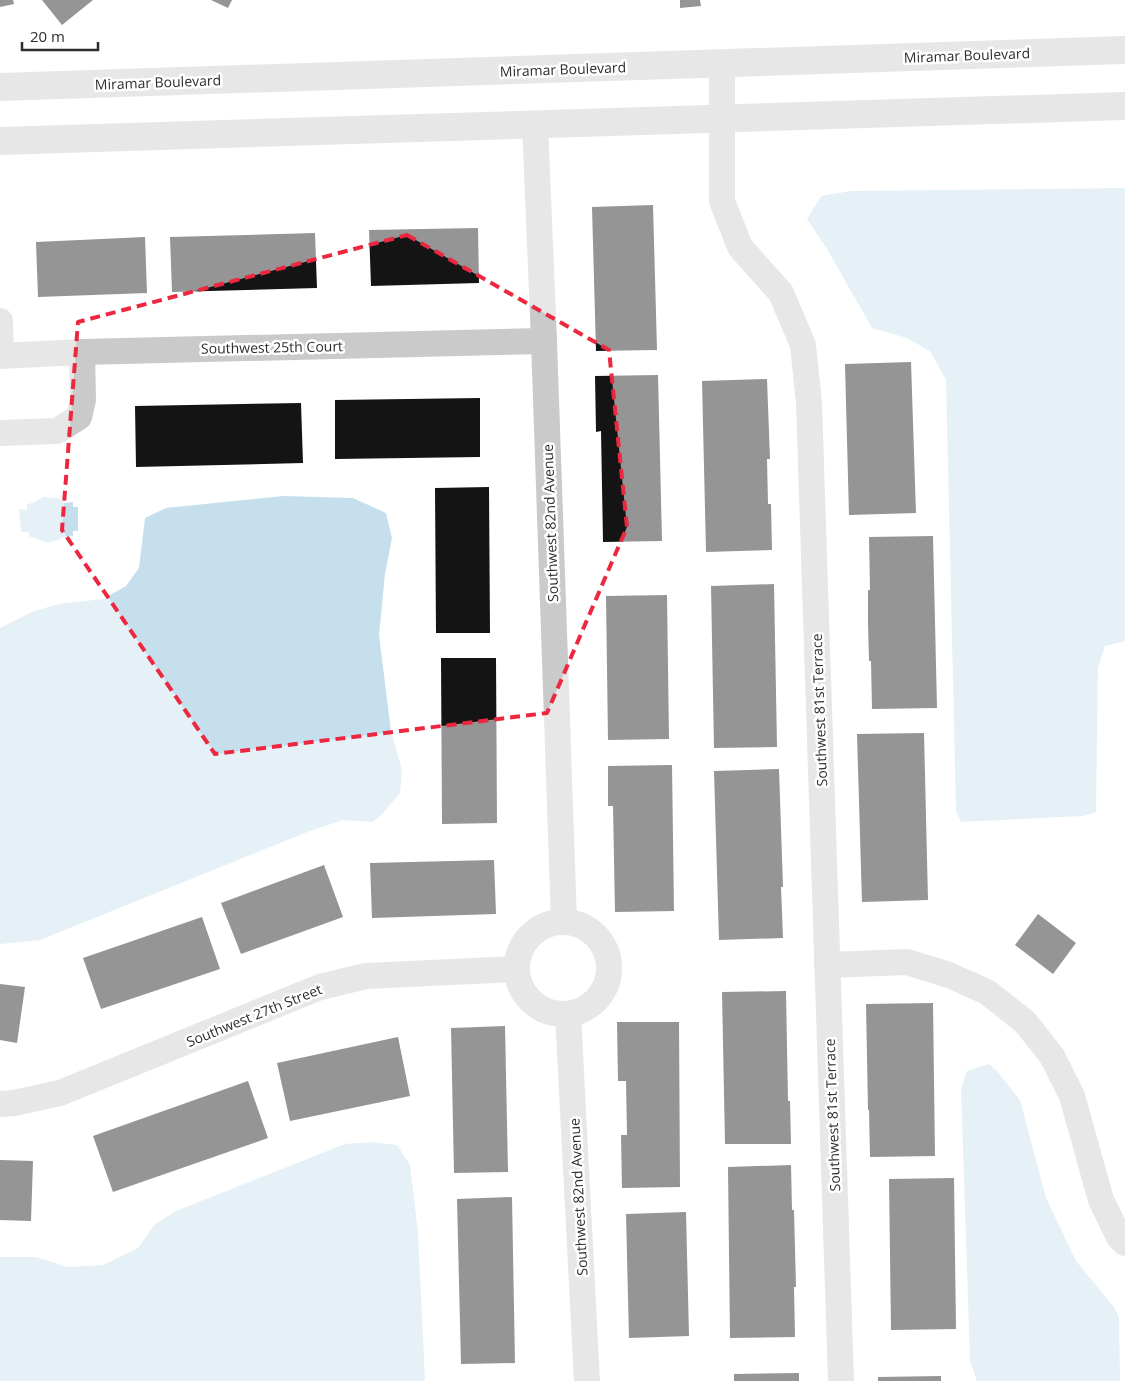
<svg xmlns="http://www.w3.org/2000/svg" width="1125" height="1381" viewBox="0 0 1125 1381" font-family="'Open Sans',sans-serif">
  <rect width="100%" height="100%" fill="#fff"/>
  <g fill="#c5dfed">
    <path d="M1125,188v453l-20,5 -7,22 -2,144 -13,4 -122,6 -5,-11 -10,-431 -16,-29 -23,-13 -35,-10 -45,-79 -20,-30 14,-23 30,-5z"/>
    <path d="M284,496l69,2 33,15 6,25 -7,36 -6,61 12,96 11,39 -2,23 -16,19 -11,10 -30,-2 -33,11 -270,109 -40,4v-316l32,-16 26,-8 45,-5 23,-13 13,-18 6,-50 21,-10z"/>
    <path d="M43,497l15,1 7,5 8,-1v5h5v24h-5v5c-11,0 -13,5 -24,6 -7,1 -12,-5 -19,-5l-2,-5h-7l-2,-23 8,1v-6l6,-1z"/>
    <path d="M989,1064l7,6 24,30 26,98 30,63 38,46 5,10 1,64h-143l-7,-20 -9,-272 6,-18z"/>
    <path d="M370,1142l27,3 13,20 8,67 7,149h-425v-124h36l31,10 36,-2 35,-17 17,-24 21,-13 169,-67z"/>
  </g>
  <g fill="#141414">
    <path d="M0,0h13l1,4 -14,3z"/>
    <path d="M42,0h51l-31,25z"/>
    <path d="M211,0h21l-4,8z"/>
    <path d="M680,0h20l1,6 -21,2z"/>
    <path d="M653,205l4,145 -61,1 -4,-144z"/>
    <path d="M478,228l1,55 -108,3 -2,-56z"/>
    <path d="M315,233l2,55 -145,4 -2,-55z"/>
    <path d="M145,237l2,56 -109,4 -2,-55z"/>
    <path d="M911,362l5,151 -67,2 -4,-151z"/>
    <path d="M658,375l4,166 -59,1 -2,-111 -5,1 -1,-56z"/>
    <path d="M767,379l3,80h-3l1,45h3l1,46 -66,2 -4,-171z"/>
    <path d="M480,398v59l-145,2v-59z"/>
    <path d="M301,403l2,60 -167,4 -1,-61z"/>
    <path d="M489,487l1,146h-54l-1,-145z"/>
    <path d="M933,536l4,172 -65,1 -1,-48h-2l-1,-37v-34h2l-1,-53z"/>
    <path d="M774,584l3,163 -63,1 -3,-162z"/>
    <path d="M667,595l2,144 -61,1 -2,-144z"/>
    <path d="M441,658h55l1,165 -55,1z"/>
    <path d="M924,733l4,167 -66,2 -5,-168z"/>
    <path d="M672,765l2,146 -59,1 -2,-106h-5v-40z"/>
    <path d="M779,769l4,118h-2l2,51 -64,2 -5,-169z"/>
    <path d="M494,860l2,54 -124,4 -2,-55z"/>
    <path d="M324,865l19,52 -102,37 -20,-51z"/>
    <path d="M1038,914l38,29 -23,31 -38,-29z"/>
    <path d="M202,917l18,52 -119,40 -18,-51z"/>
    <path d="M0,984l25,3 -8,56 -17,-3z"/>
    <path d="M786,991l2,110h2l1,43h-66l-3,-152z"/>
    <path d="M933,1003l2,153 -65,1 -1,-47h-1l-2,-106z"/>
    <path d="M617,1022h62l1,165 -58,1 -1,-53h6l-1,-54h-8z"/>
    <path d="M505,1026l3,146 -54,1 -3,-145z"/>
    <path d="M398,1037l12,59 -120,25 -13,-58z"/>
    <path d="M248,1081l20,57 -155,54 -20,-56z"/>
    <path d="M0,1160l33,1 -2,60 -31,-1z"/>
    <path d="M791,1165l1,45h2l2,77h-2l1,50 -65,1 -2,-171z"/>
    <path d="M954,1178l2,151 -65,1 -2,-151z"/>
    <path d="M512,1197l3,166 -54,1 -4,-165z"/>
    <path d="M686,1212l3,124 -60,2 -3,-124z"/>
    <path d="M799,1373v8h-65v-7z"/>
    <path d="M941,1376v5h-63v-4z"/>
  </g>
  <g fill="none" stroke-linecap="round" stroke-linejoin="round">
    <g stroke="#cacaca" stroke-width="26">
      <path d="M722,63v138l18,46 41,46 22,52 6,58 32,978"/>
      <path d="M535,124l9,217 20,581"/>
      <path d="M0,321l1,35"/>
      <path d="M0,356l82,-4 462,-11"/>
      <path d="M0,433l57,-2 22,-14 4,-17 -1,-48"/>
      <circle cx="563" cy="968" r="46"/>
      <path d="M827,965l80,-3 42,13 38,17 38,30 27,34 20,40 29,104 18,37 6,6"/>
      <path d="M568,1014l19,367"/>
      <path d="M0,1104l14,-1 46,-10 260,-106 46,-11 151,-7"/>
    </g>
    <g stroke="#cacaca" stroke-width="28">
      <path d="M0,87l1125,-37"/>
      <path d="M0,141l1125,-35"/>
    </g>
  </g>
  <path d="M0 0H1125V1381H0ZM407,235l202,115 18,177 -80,186 -332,41 -153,-224 16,-208z" fill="#fff" fill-opacity=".55" fill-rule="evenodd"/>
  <path fill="none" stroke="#ed273f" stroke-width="4" stroke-dasharray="10 6" stroke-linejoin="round" d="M407,235l202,115 18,177 -80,186 -332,41 -153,-224 16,-208z"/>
  <g text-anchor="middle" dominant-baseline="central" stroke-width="5" stroke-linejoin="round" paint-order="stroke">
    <g font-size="14" fill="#2d2d2d" stroke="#fff">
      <text transform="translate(967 55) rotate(-2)">Miramar Boulevard</text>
      <text transform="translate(563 69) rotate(-2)">Miramar Boulevard</text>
      <text transform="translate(158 82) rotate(-2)">Miramar Boulevard</text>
      <text transform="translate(272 347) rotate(-1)">Southwest 25th Court</text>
      <text transform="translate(550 523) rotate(-92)">Southwest 82nd Avenue</text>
      <text transform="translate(819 710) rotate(-92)">Southwest 81st Terrace</text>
      <text transform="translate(254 1015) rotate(-22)">Southwest 27th Street</text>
      <text transform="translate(832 1115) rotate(-92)">Southwest 81st Terrace</text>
      <text transform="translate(578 1197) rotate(-93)">Southwest 82nd Avenue</text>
    </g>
  </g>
  <path d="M22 42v8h76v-8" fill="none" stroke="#2d2d2d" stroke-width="2.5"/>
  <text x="30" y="42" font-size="15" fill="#2d2d2d" stroke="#ffffff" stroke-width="4" paint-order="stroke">20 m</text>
</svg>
